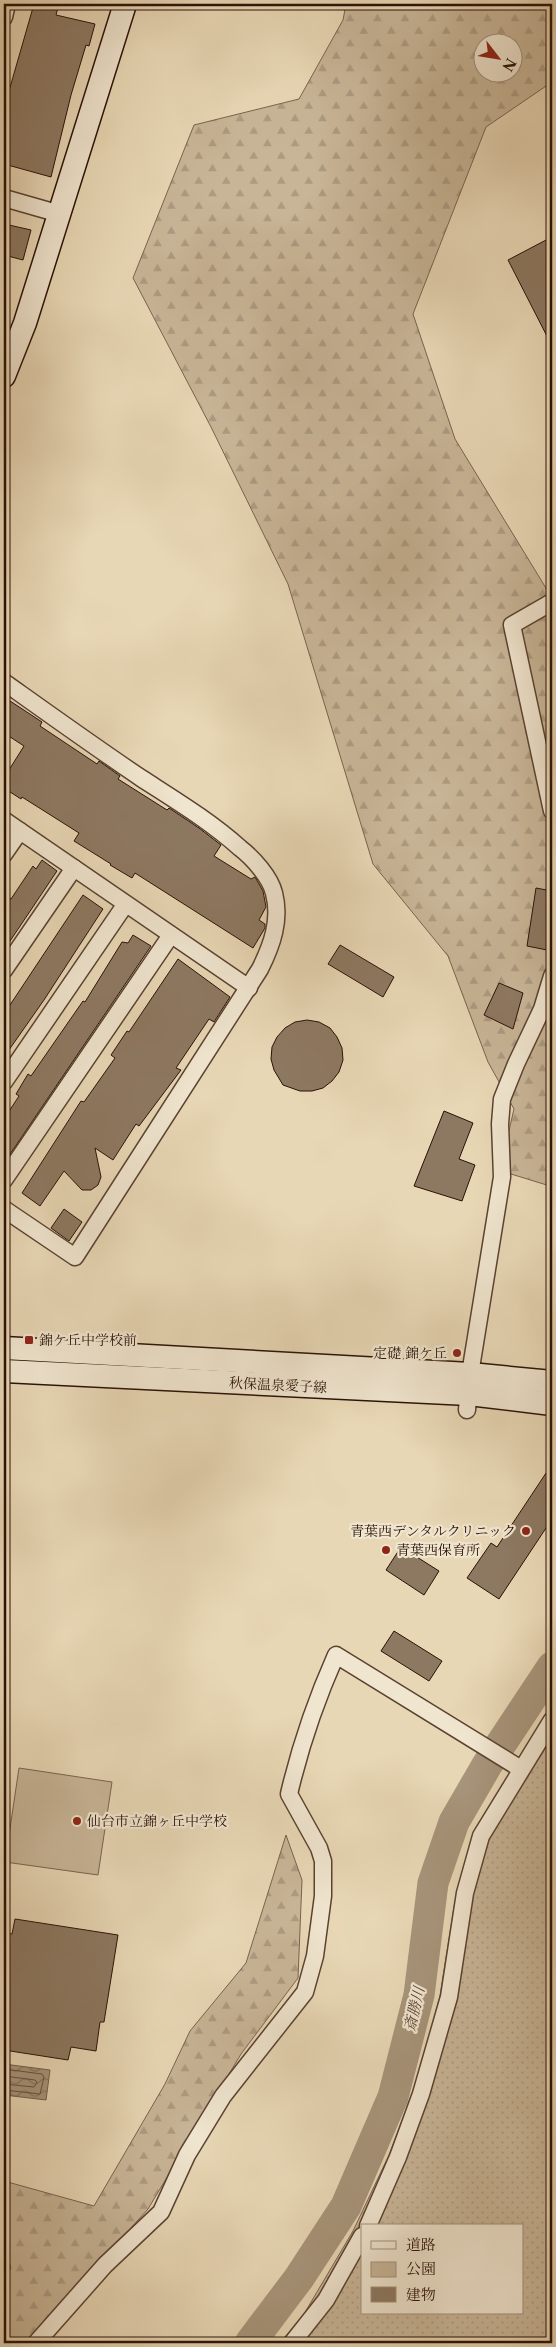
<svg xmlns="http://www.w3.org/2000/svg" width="556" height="2347" viewBox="0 0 556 2347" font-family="'Libre Caslon Text','Noto Serif JP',serif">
  <defs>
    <pattern id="green-dots" width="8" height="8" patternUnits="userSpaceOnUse" patternTransform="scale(1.25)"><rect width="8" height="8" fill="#c8b597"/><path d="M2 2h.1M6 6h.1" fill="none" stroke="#ac9b81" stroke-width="1.8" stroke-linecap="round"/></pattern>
    <pattern id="forest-firs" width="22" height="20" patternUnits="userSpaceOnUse" patternTransform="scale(1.25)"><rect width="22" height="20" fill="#c8b597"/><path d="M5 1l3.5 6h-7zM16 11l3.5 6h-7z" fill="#ac9b81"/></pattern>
    <pattern id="water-waves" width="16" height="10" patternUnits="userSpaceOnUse" patternTransform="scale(1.25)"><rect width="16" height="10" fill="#a7947a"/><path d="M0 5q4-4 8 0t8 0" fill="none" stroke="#887762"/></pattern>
  </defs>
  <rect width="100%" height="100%" fill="#e8d7b5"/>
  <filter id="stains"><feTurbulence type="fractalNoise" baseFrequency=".004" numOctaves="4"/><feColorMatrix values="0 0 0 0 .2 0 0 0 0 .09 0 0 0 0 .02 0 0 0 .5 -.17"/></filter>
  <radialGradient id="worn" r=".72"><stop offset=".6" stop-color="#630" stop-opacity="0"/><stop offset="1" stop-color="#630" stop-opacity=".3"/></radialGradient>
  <path fill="url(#green-dots)" stroke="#79634f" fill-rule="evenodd" d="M552,1708v635h-272l24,-29 49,-83 36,-76 31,-83 20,-76 15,-95 23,-74zM362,2226h160v87h-160z"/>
  <g fill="url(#forest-firs)" stroke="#79634f" fill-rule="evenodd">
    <path d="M346,4h206v78l-66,45 -73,187 42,125 97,159v586l-2,2 -39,-12 -8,-18 11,-47 -26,-47 -40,-106 -75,-92 -85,-280 -77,-157 -78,-149 61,-153 105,-26 44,-79zM484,42h30v30h-30z"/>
    <path d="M286,1835l16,45 -4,98 -57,76 -93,155 -121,134h-23v-70l7,-4 -7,-27v-61l90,25 71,-122 25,-53 56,-68z"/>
  </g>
  <path fill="#c8b597" stroke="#79634f" d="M19,1768l93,14 -14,93 -93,-13z"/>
  <path fill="url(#water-waves)" stroke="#75604c" d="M4,2064l46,6 -4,30 -42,-5z"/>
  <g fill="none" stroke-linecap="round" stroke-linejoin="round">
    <g stroke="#685240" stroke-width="1">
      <path d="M4,2069l38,5 2,3 -4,17 -36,-4"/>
      <path d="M4,2076l31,4 2,2 -3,5 -30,-3"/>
    </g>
    <path stroke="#a7947a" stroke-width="31" d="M250,2343l49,-65 47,-72 47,-109 26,-102 14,-112 21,-61 33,-57 65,-98"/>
  </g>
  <g fill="#8d7861" stroke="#2a1107">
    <path d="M34,4h25l-3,11 39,9 -6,22 -3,-1 -15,50 -20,82 -47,-13v-65l2,-9 3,1z"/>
    <path d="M9,225l22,5 -8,30 -19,-5z"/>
    <path d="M548,239l4,8v99l-44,-86z"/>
    <path d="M4,697l38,25 -2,4 57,38 2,-3 21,15 -2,3 49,31 2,-2 30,20 22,17 -7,11 37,23 4,-2 8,14 3,16 -7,13 6,4v4l-12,20 -118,-75 -3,5 -22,-13 1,-1 -37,-23 5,-8 -57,-36 -1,2 -17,-11v-10l20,-32 -20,-13z"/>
    <path d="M42,860l15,11 -53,79v-56l7,5 22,-33 3,3z"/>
    <path d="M536,888l16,3v60l-25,-5z"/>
    <path d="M83,895l20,14 -59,91 -40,57v-43z"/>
    <path d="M133,935l18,11 -147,217v-44l15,-23 -3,-2 12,-20 3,2 52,-75 2,1 37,-60 6,1z"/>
    <path d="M340,945l54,32 -11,20 -55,-33z"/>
    <path d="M178,959l52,38 -16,25 -5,-3 -33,49 5,2 -42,56 -3,-2 -23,36 -18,-12 6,29 -3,8 -7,5h-9l-18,-19 -24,35 -18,-13 59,-92 3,1 31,-44 -4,-3 16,-24 2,1z"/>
    <path d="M499,983l24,10 -10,36 -29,-14z"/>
    <path d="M307,1020l12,2 11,6 7,9 5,11 1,12 -4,12 -7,9 -9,7 -11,3h-12l-17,-6 -9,-15 -3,-11 1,-12 5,-10 8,-9 10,-6z"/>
    <path d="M444,1111l29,12 -14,36 16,6 -13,36 -48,-15z"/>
    <path d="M64,1209l18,13 -13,19 -18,-13z"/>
    <path d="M552,1464v55l-53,80 -32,-21 24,-35 6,4z"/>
    <path d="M401,1547l38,24 -15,24 -38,-25z"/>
    <path d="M394,1631l48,30 -13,20 -48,-30z"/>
    <path d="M15,1919l103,16 -14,87h-4l-4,29 -25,-4 -3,13 -64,-10v-117l8,1z"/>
  </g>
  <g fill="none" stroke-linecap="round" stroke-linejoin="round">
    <defs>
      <g id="street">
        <path d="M4,17l3,-13"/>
        <path d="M4,198l56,16"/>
        <path d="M552,602l-40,23 40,186"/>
        <path d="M4,682c45,32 91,65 137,96 34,22 69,43 99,70 13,10 30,29 34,45 7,27 -2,52 -14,76l-185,288 -71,-48"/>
        <path d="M4,820l245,168"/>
        <path d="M4,854l16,-23"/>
        <path d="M4,970l70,-102"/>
        <path d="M4,1082l121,-177"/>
        <path d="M4,1180l167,-245"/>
        <path d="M467,1410l3,-36 32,-197 -2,-53 2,-25 14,-35 26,-55 10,-33"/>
        <path d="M368,2226l30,-69 23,-63 28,-97 16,-104 16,-57 71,-116"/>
        <path d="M36,2343l69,-78 56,-53 26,-57 36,-59 82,-104 10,-36 8,-60v-35l-4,-13 -30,-54c11,-47 27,-94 47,-139l185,114"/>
        <path d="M292,2343l34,-43 36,-64"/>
      </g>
      <g id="secondary">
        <path d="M4,376l21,-53 100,-319"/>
        <path d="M4,1348l466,26 82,8"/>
        <path d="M4,1371l465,23 83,10"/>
      </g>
    </defs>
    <use href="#street" stroke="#5a4232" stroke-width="19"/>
    <use href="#secondary" stroke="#2a1107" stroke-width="25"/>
    <use href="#street" stroke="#f0e5cf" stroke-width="16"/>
    <use href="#secondary" stroke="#f0e5cf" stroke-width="22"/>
  </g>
  <g fill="#8f2418" stroke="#f0e5cf" stroke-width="2">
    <rect x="24" y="1335" width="10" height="10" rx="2.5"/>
    <circle cx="457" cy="1353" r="5"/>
    <circle cx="526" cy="1531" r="5"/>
    <circle cx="386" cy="1550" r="5"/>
    <circle cx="77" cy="1821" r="5"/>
  </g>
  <g text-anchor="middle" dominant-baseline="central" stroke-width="4.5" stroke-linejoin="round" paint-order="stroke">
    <g font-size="14" fill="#2a1107" stroke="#f0e5cf" text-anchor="start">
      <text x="39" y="1340">錦ケ丘中学校前</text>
      <text x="447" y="1353" text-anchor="end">定礎 錦ケ丘</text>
      <text x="516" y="1531" text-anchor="end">青葉西デンタルクリニック</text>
      <text x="396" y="1550">青葉西保育所</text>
      <text x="87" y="1821">仙台市立錦ヶ丘中学校</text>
    </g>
    <g font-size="14" fill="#2a1107" stroke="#f0e5cf">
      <text transform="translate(278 1385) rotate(3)">秋保温泉愛子線</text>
    </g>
    <g font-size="15" font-style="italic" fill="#5c4535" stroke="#f0e5cf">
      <text transform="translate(414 2009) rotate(-77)">斎勝川</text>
    </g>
  </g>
  <rect width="556" height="2347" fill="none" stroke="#e8d7b5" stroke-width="20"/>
  <rect x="5" y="5" width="546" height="2337" fill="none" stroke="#2a1107" stroke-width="2.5"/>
  <rect x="10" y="10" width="536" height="2327" fill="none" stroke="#2a1107"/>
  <rect x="361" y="2224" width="162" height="90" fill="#f0e5cf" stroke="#a1907f"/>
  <rect x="371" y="2241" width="25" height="8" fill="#f0e5cf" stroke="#a1907f"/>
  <text x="406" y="2250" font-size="15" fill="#2a1107">道路</text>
  <rect x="371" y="2262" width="25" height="15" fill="#c8b597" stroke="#a1907f"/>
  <text x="406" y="2274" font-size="15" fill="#2a1107">公園</text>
  <rect x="371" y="2287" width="25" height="15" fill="#8d7861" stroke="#a1907f"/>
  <text x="406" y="2300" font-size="15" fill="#2a1107">建物</text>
  <g transform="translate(498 58) rotate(121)"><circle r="24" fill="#f0e5cf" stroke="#a1907f"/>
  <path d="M0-4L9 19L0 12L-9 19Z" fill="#8f2418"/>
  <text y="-8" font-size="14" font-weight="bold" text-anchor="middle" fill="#2a1107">N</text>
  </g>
  <rect width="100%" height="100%" filter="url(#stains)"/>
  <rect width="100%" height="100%" fill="url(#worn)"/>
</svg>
